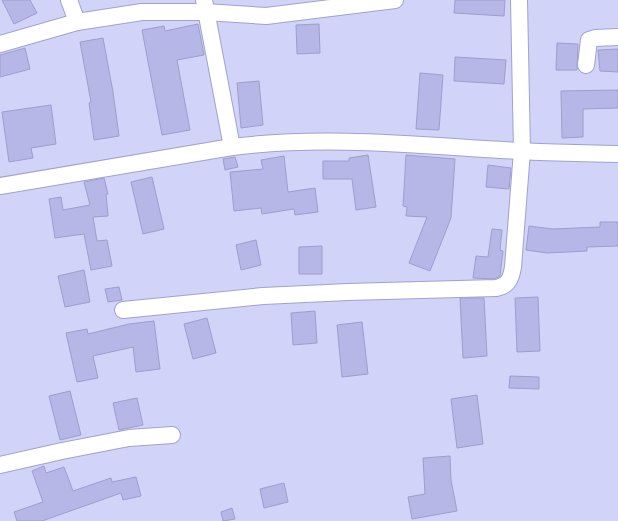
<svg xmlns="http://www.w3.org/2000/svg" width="618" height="521" viewBox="0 0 618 521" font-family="'Fira Sans',sans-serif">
  <rect width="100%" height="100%" fill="#d1d3f9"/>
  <g fill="#b6b7e6" stroke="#9d9ecc">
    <path d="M2,0h28l7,13 -23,11z"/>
    <path d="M455,0h50l-1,16 -50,-3z"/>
    <path d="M198,24l6,31 -27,5 13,70 -28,5 -20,-105 22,-4 1,5z"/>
    <path d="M319,24l1,29 -23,1 -1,-29z"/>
    <path d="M103,38l10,54 6,44 -25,4 -5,-37 2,-1 -11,-60z"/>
    <path d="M557,43l21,1 -1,26h-21z"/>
    <path d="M25,48l5,21 -30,8v-22z"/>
    <path d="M618,49v23l-18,-1 -2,-21z"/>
    <path d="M455,57l51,3 -2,24 -50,-3z"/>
    <path d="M420,73l23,2 -4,55 -23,-1z"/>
    <path d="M259,81l4,44 -22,3 -4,-45z"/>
    <path d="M618,90v18l-35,1v28l-21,1 -1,-47z"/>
    <path d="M51,105l5,39 -25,4 2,10 -24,4 -7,-50z"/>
    <path d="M368,155l8,52 -20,3 -4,-31h-29v-18h26v-3z"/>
    <path d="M406,155l49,4 -4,59 -21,53 -21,-8 18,-46 -21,-1 1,-9 -4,-1z"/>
    <path d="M284,156l4,36 27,-4 3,24 -23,3 -1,-6 -32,5 -1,-6 -27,3 -4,-39 33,-3 -2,-9z"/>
    <path d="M235,157l3,10 -13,3 -2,-11z"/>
    <path d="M488,165l23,3 -2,21 -23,-2z"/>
    <path d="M152,177l12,52 -21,5 -12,-52z"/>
    <path d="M104,178l4,16h-2l2,22 -15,1 4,24 10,-1 5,26 -21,4 -7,-36 -29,4 -6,-39 12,-2 2,13 27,-5 -6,-23z"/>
    <path d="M600,222h18v24l-31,1v4l-40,2 -21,-3 3,-24 24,3 47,-2z"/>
    <path d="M492,229l10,1 -2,20 3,1 -3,25 -5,3 -22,-1 3,-22 12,1z"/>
    <path d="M256,240l5,25 -20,5 -5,-25z"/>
    <path d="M322,246v28h-23v-27z"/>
    <path d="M84,270l6,32 -25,5 -7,-31z"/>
    <path d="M119,287l3,13 -14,2 -3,-13z"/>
    <path d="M538,297l2,54 -23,1 -2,-54z"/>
    <path d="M460,298h24l3,58 -24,2z"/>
    <path d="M315,311l2,32 -24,2 -2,-32z"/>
    <path d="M207,318l9,35 -23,6 -9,-35z"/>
    <path d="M154,321l6,48 -24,3 -3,-25 -40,9 5,22 -21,4 -11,-49 21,-4 1,5 41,-10z"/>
    <path d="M362,322l6,52 -26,3 -5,-52z"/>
    <path d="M510,376l29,1v12l-30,-1z"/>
    <path d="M70,391l11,44 -21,5 -11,-44z"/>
    <path d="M477,395l6,49 -26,4 -6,-49z"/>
    <path d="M137,398l6,27 -24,5 -6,-27z"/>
    <path d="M450,456l1,24 6,31 -45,8 -4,-22 17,-3 -2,-36z"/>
    <path d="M44,466l2,7 18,-6 9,24 38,-13 1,4 24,-5 5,19 -18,4 -2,-7 -79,28h-25l-3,-9 29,-10 -11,-31z"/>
    <path d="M284,483l4,19 -24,6 -4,-19z"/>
    <path d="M232,508l3,11 -12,2 -2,-9z"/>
  </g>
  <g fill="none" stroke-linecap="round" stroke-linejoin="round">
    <defs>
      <g id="street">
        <path d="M69,0l8,22"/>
        <path d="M204,0l28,147"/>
        <path d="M0,44l77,-22 65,-10h63l61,4 129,-16"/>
        <path d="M586,65l3,-25 6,-2 23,-1"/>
        <path d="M0,186l232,-39c95,-12 193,-1 289,4 32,2 65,2 97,3"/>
        <path d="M123,310l140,-14 85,-4 148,-4c12,-2 15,-9 17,-21l9,-116 -3,-151"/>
        <path d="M0,465l62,-14 67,-13 43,-3"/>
      </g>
    </defs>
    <use href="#street" stroke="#a0a2cf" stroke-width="18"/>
    <use href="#street" stroke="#fff" stroke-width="16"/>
  </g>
</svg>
